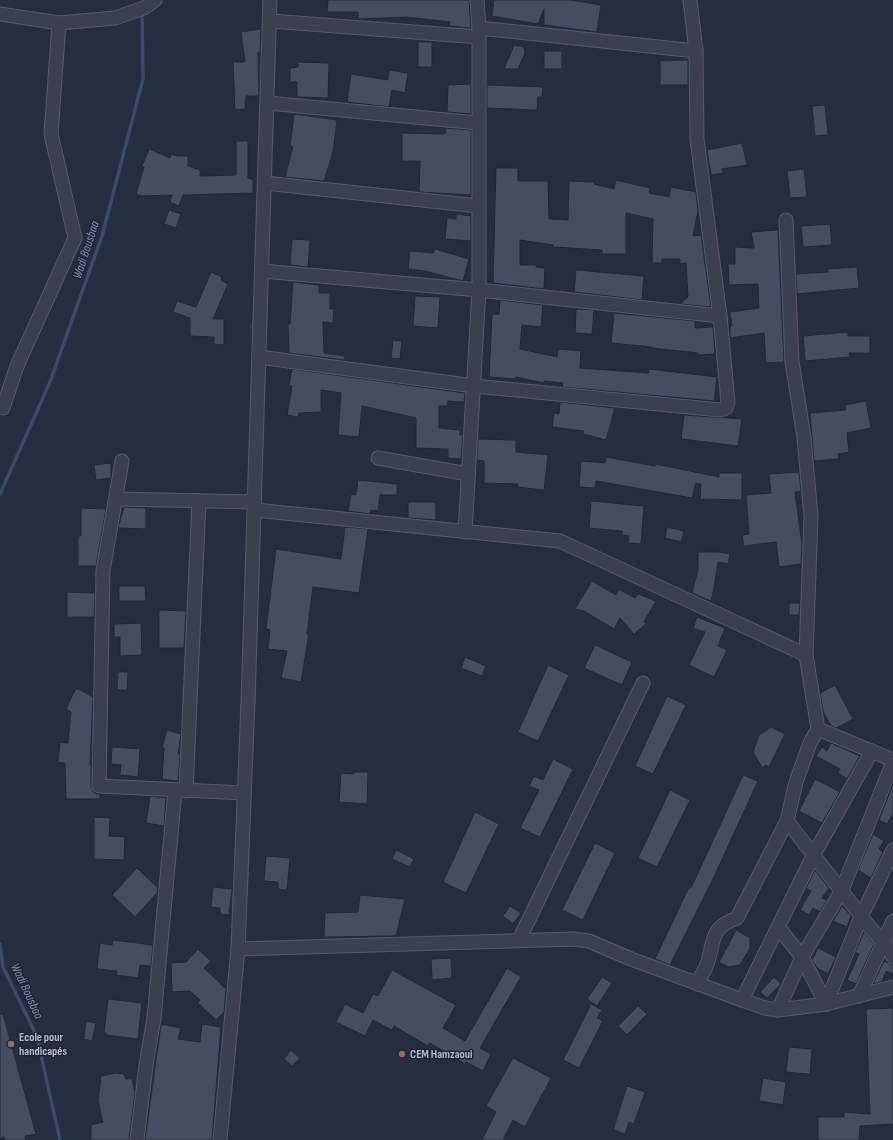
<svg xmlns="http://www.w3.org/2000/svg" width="893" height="1140" viewBox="0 0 893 1140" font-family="'Sofia Sans Condensed',sans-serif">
  <rect width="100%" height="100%" fill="#252e40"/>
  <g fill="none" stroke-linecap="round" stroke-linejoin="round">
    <g stroke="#3b4a69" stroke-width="3.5">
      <path d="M0,494l50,-112 52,-146 41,-157 -1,-67"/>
      <path d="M0,944l3,23 34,70 23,103"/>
    </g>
  </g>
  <g fill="#444e62" stroke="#202837">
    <path d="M328,0h141l2,28 -22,-2 1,-4 -43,-5 -49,2v-7h-31z"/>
    <path d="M494,0h77l30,5 -4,27 -53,-7v-16l-6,15 -46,-8z"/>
    <path d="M261,29l-1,23 -2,1 1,43h-13l-1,13 -10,1 -2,-48h12l-4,-30z"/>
    <rect x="418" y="42" width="14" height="25"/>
    <path d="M514,45l10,2 1,6 -7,16h-14z"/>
    <rect x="544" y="51" width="18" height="18"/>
    <path d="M688,60v25h-28v-24z"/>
    <path d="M298,62l31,1 -1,35 -31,-1v-15h-7v-14l8,-1z"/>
    <path d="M389,70l19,3 -3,20 -13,-3 -3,17 -42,-5 4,-28 37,6z"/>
    <path d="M471,84v30l-24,-2 1,-27z"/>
    <path d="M487,85l56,2 -1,10h-4l-1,13 -50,-2z"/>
    <path d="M825,105l3,30 -13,1 -3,-30z"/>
    <path d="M294,114l43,6 -4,32 -9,29 -39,-4 8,-30 -3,-1z"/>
    <path d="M446,128l25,2v65l-52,-3 1,-31h-18v-28l43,1z"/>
    <path d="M236,141h12v37l5,2v13l-70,2 -4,11 -9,-4 2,-7 -31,1 -5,-2 8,-27 -2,-1 7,-17 21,9 1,-4 6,2h11v10l12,4v6l36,-1z"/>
    <path d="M742,143l5,22 -25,4 1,4 -12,2 -4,-25z"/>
    <path d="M496,168h22v13h30l1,38 19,1 1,-39 25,1v2l20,5 2,-9 34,8 -1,5 20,4 2,-10 25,5 2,19 -5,25 8,-1 10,72 -31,-3 8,-7 -2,-34 -6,1v-5h-18v4h-10l1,-44 -27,-6v41h-24v-4l-49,-3v-2l-33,-5v25h16v2l9,1 -1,21 -51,-6z"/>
    <path d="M804,169l3,28 -17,1 -3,-27z"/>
    <path d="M169,210l12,4 -5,14 -12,-4z"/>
    <path d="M456,214l15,2v25l-26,-2 2,-21 9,1z"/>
    <path d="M830,224l2,21 -29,2 -2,-21z"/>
    <path d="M778,230l6,132 -18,1 -2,-30 -34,5v-12h2l-2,-14 29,-4 -1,-24 -29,1 -1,-21h7v-17l19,1 -3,-16z"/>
    <path d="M292,239l18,1 -2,27 -18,-2z"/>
    <path d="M435,249l34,10 -6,22 -38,-10 -17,-2 2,-18 23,2z"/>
    <path d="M857,267l2,21 -62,6 -1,-20 32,-2v-3z"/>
    <path d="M576,270l68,6 -2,24 -68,-8z"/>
    <path d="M211,272l11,5 -1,3 7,4 -15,35h11v26l-10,-1v-7l-24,-1v-18l-17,-6 4,-11 19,6z"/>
    <path d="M293,282l26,3v8h11v16h4l-1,14 -10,-1 1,31 21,3 -1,4 -55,-7 -1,-29h2z"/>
    <path d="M415,296l25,1 -2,31 -25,-2z"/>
    <path d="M500,300l43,5 -2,22 -19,-2 -2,24 37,8 1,-8 23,2 -1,17 69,5v-4l68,8 -3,24 -152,-14 1,-4 -19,-2v2l-28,-6 -1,2 -26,-2 3,-63h7z"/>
    <path d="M576,309l18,1 -2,24 -17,-1z"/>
    <path d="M614,313l81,8v7l18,-1 2,27 -17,1v-2l-46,-5v-1l-41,-4z"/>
    <path d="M250,322h2l-1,24h-1z"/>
    <path d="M848,332v4h22v17h-21l1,4 -45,4 -2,-25z"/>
    <path d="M393,340l9,1 -2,18 -9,-1z"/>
    <path d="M292,369l173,24 -1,9 -16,-1 -1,5h-8v22l21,2v5h3l-2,24 -13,-1v-9l-32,-1v-30l-54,-12 -3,31 -21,-2 3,-42 -20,-3v22l-22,1 -1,4 -11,-2 5,-29 -3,-1z"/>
    <path d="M866,401l5,27 -24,5 2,19 -11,2 1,5 -25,2 -4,-48 36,-3 -1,-5z"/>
    <path d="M560,402l55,6 -9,32 -23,-6 1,-3 -32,-4 2,-14 5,1z"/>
    <path d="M684,415l58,4 -4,27 -57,-7z"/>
    <path d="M478,439l38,1v12l32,3 -4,35 -27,-3 1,-3 -34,-1v-22l-7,-1z"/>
    <path d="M606,457l49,9 1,-2 63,13v-4h23v27l-42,-1 1,-15 -5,-1 -4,15 -96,-17 -1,7 -16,-1 2,-26 24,2z"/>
    <path d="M111,463v15l-15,2 -2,-15z"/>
    <path d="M799,472l2,19 -6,1 7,52 -1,20 -22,3 -3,-25 -32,4 -2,-11 7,-1 -3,-39 25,-2 -2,-19z"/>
    <path d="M358,480l39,4v11h-17l-2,16 -7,-1 -1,4 -22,-3 3,-17 5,1z"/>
    <path d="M591,501l53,5 -3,38 -13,-1 1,-7 -7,-1v-4l-33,-3z"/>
    <path d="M408,502h28v18l-28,-2z"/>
    <path d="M124,507l22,1v21l-28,-1z"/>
    <path d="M81,508l25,1 -10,57h-18v-30h3z"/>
    <path d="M345,527l23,2 -9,64 -46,-6 -6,47h2l-8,48 -20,-4 6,-27 -19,-2 2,-19 -4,-1 10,-80 65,10z"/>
    <path d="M667,527l17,4 -3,11 -16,-4z"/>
    <path d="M698,552h21l11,2 -2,10 -10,-2 -4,26 -3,13 -19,-8 6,-24z"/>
    <path d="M592,581l24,14 3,-6 16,9 3,-4 18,7 -12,21 2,2 -12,10 -14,-16 -6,11 -30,-18 -9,-2z"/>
    <path d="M119,586h26l1,15h-27z"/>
    <path d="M67,592l28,1 -1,24h-27z"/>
    <path d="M789,603h11l-1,12h-10z"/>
    <path d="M159,610l27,1 -2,37h-25z"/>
    <path d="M697,617l28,11 -7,18 9,4 -13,27 -25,-12 16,-33 -12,-4z"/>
    <path d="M141,623l1,32 -22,1v-19h-6v-13z"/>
    <path d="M595,645l37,17 -10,23 -38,-17z"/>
    <path d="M465,657l21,9 -4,10 -21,-8z"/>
    <path d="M548,665l21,10 -31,66 -20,-9z"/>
    <path d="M118,672h10l-1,18h-10z"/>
    <path d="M835,685l18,34 -17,9 -5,-2 -8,-15 -3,-18z"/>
    <path d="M76,688l17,9 -3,68h1v21l3,7 6,1v5h-34l-1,-36 -7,-1 2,-20 8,1 3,-31 -5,-3z"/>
    <path d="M667,696l19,9 -33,69 -18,-8z"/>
    <path d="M771,727l14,7 -16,33 -4,-2 -2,4 -10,-17 6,-17z"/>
    <path d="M167,730l14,4 -3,20h2l-2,27 -16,-2 2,-31 -2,-1z"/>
    <path d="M831,743l29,13 -13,23 -9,-6 2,-4 -24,-13 6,-9 5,4z"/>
    <path d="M112,747l28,2 -2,28 -18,-2 1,-10 -10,-1z"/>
    <path d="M553,759l20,10 -33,68 -20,-9 19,-38 -10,-4 5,-10 9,4z"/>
    <path d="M354,772h14l-1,32 -28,-2 2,-29 13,1z"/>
    <path d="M743,775l15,6 -45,98 -43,86 -15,-6 34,-72 2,1z"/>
    <path d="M815,779l25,13 -18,31 -23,-12z"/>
    <path d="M893,784v30l-6,10 -8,-4z"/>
    <path d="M670,790l20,10 -33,67 -19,-9z"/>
    <path d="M150,796l16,2 -2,28 -18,-3z"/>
    <path d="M475,812l24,12 -33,69 -23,-11z"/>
    <path d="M94,817l16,1 -1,18 16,1 -1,23 -30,-1z"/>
    <path d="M873,834l11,7 -5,8 4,3 -12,26 -13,-8z"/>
    <path d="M595,843l20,10 -32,67 -21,-10z"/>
    <path d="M396,850l18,9 -4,8 -18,-8z"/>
    <path d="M266,856l24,2 -3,32 -9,-1v-7l-14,-1z"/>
    <path d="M137,868l21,20 -1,5 -22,24 -23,-22z"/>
    <path d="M815,870l14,18 -7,10 5,2 -7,12 -7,-4 -4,7 -9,-5 11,-19 -5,-3z"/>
    <path d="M213,887l19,2 -3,26 -9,-1v-6l-9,-1z"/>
    <path d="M360,895l45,4 -9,37 -72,1 1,-24 33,-1z"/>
    <path d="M510,906l11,7 -8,11 -10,-8z"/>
    <path d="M842,906l9,10 -4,11 -14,-6z"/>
    <path d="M736,930l14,8v10l-10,17 -12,2 -9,-5z"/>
    <path d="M864,932l10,12 -18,40 -9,-4 12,-26 -4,-2z"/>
    <path d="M113,940l40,5 -2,21 -11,-1 -2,13 -22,-3 1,-4 -20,-2 3,-26 12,2z"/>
    <path d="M818,948l18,9 -8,17 -11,-6 -5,-8z"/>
    <path d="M198,949l13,12 -7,7 22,21 -2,23 -8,8 -18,-17 2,-3 -10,-9 -18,1 -1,-29 15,-1z"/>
    <path d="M451,958l1,20 -20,2 -1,-21z"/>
    <path d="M884,961l9,4v9l-7,-3 -4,11 -9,2z"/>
    <path d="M507,968l14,9 -41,71 11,6 -8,17 -17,-9 -1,2 -35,-21 -2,3 -34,-20 -2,4 -19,-10 -8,16 -29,-14 9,-18 18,9 10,-19 5,2 14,-26 64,35 -13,23 22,13z"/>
    <path d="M602,977l10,6 -15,23 -10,-7z"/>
    <path d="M774,977l7,7 -14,14 -7,-6z"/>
    <path d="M108,999l34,4 -4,36 -32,-4v-2h-2z"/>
    <path d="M591,1004l11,6 -5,8 6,3 -24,47 -16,-8z"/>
    <path d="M638,1006l9,8 -20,21 -9,-9z"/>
    <path d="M893,1008v116l-33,2 -1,14h-41v-23h26v-5l26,2 -4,-105z"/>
    <path d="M0,1014h3l33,120 -11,2 1,4h-21l-1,-3 -4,1z"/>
    <path d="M86,1021l10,2 -4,18 -8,-2z"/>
    <path d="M161,1024l20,4 -3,11 22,3 2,-18 19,3 -9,113h-67z"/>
    <path d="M789,1047l23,2 -2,25 -24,-2z"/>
    <path d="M291,1050l9,8 -8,8 -8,-7z"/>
    <path d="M513,1058l38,20 -26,49 -12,-7 -10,20h-21l14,-28 -10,-6z"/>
    <path d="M116,1073l8,1 2,5h6l3,14 -6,47h-38v-15l12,-3 -5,-21 3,-25z"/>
    <path d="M763,1078l23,4 -3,23 -24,-4z"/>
    <path d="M627,1086l18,6 -11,32 -5,-2 -4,12 -12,-4z"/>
  </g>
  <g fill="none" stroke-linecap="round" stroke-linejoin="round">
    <defs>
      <g id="minor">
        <path d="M0,14l59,9 56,-5 29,-10 11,-8"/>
        <path d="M271,21l208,16"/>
        <path d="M479,28l217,23"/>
        <path d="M268,103l210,20"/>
        <path d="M265,183l213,23"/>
        <path d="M262,271l217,19 241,26"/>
        <path d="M259,357l215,29 246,24 6,-2 2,-6 -8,-86 -23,-177 -1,-88 -6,-51"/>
        <path d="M3,408l14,-42 58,-128 -24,-104 8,-111"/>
        <path d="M378,458l90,16"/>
        <path d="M122,461l-19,110 -4,215 145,7"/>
        <path d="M116,499l139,3"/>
        <path d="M255,510l305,31 246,114"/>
        <path d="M465,532l14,-242v-262l-2,-28"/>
        <path d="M818,729l75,31"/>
        <path d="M186,791l13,-290"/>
        <path d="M787,821c25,32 49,63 74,95 10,14 23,26 32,41"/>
        <path d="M778,927l24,30 24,47"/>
        <path d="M519,940l124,-257"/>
        <path d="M238,949l335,-10 16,2 42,18 111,41 23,8 13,2 48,-6 67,-17"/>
        <path d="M697,984c3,-7 8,-13 10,-20 8,-23 2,-36 30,-46l50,-97 9,-39 14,-39 8,-14 -12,-74 5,-138 -7,-80 -12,-75 -6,-142"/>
        <path d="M859,996l34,-75"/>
        <path d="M742,1000l72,-146 58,-103"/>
        <path d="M826,1004l35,-87 32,-67"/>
        <path d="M778,1010l24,-53 40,-67 51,-128"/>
        <path d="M137,1140l9,-75 8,-47 21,-227"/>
        <path d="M220,1140l18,-191 10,-247 22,-702"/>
      </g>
    </defs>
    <use href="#minor" stroke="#545c6a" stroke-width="15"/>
    <use href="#minor" stroke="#394150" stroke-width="13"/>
  </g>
  <g fill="#8d6e63" stroke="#1e2635" stroke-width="1.5">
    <circle cx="11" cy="1044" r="4"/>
    <circle cx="402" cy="1054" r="4"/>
  </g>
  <g text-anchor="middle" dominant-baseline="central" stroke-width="3" stroke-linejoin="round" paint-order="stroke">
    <g font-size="12" font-weight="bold" fill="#b6bcca" stroke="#1e2635" text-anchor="start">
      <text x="19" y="1037">Ecole pour<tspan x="19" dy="14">handicapés</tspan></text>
      <text x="410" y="1054">CEM Hamzaoui</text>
    </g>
    <g font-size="13" font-style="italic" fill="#7d8fb2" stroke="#1e2635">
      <text transform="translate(86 250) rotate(-72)">Wadi Bousbaa</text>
      <text transform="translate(27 991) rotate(65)">Wadi Bousbaa</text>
    </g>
  </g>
</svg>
